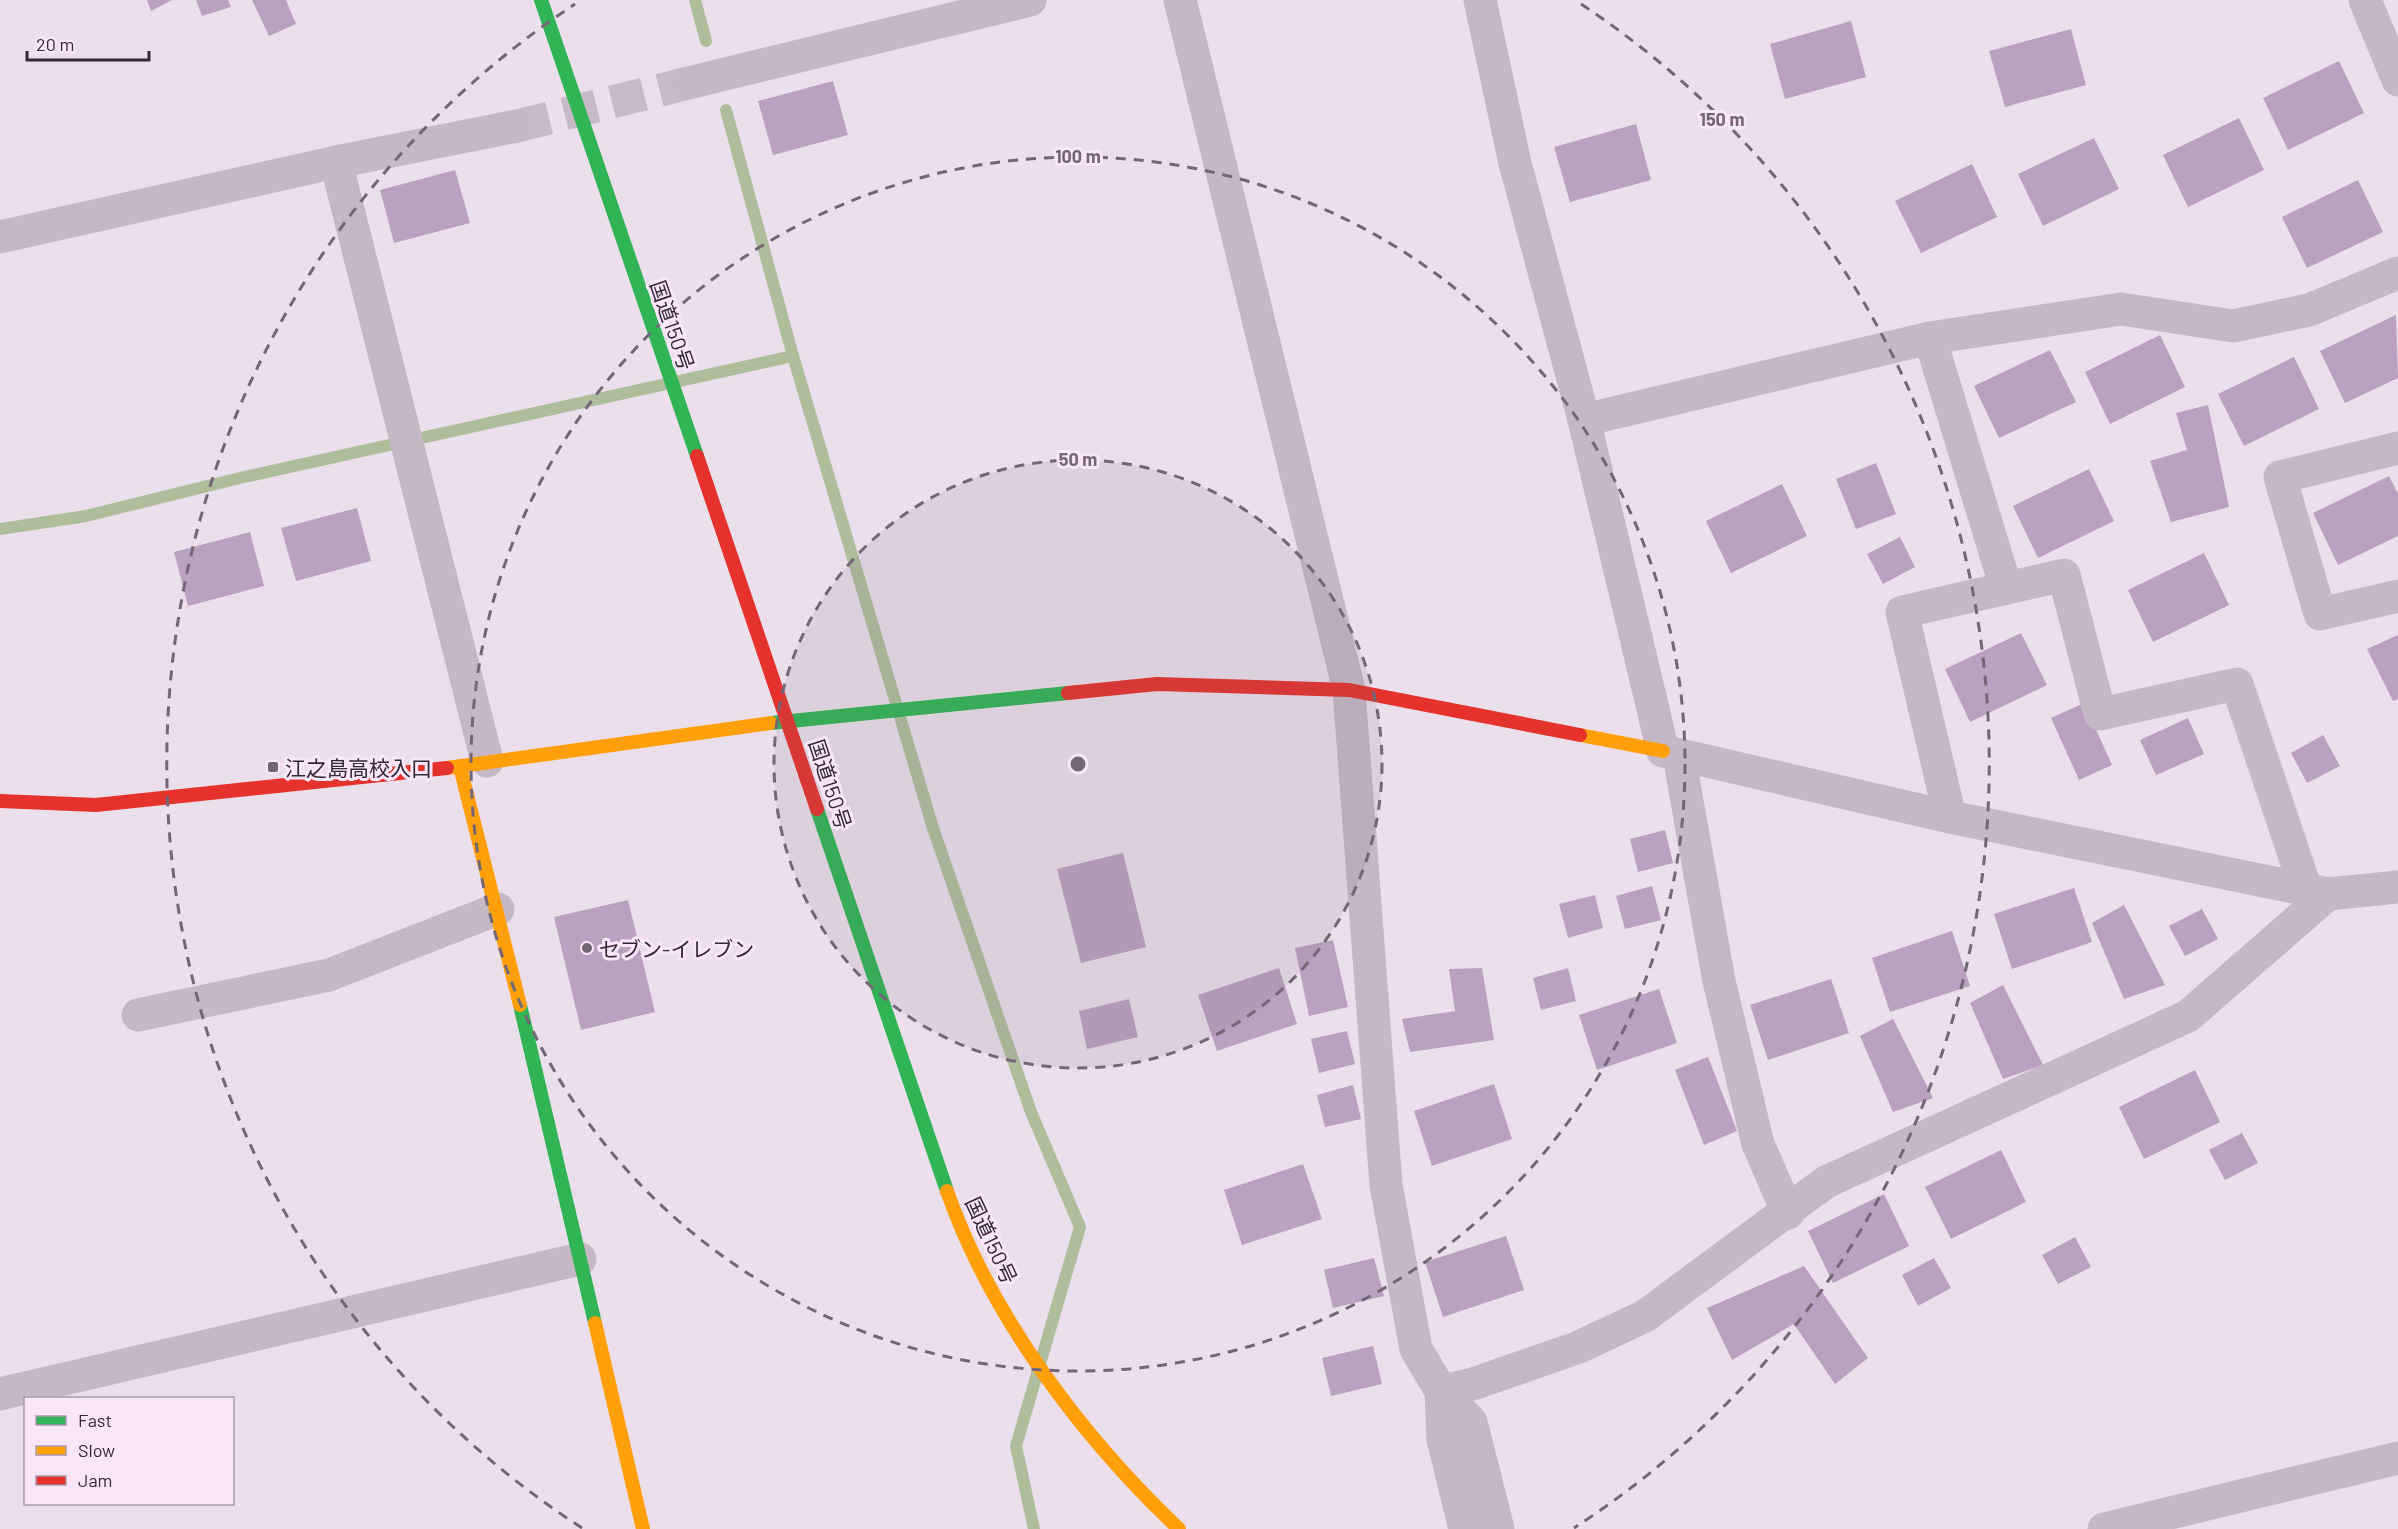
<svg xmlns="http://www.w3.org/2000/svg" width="2398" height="1529" viewBox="0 0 2398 1529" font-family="Barlow,'Noto Sans JP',sans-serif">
  <rect width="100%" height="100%" fill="#ecdfec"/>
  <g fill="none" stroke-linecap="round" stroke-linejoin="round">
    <g stroke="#aebd9b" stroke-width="12">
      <path d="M695,0l11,41"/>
      <path d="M726,110l67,246 140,472 98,284 49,115 -64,219 18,83"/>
      <path d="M0,529l86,-13 158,-39 549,-121"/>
    </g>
  </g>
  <g fill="#b9a1c0">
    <path d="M147,0h25l-21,11z"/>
    <path d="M196,0h32l3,7 -29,9z"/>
    <path d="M252,0h34l10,24 -27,12z"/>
    <path d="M1851,21l15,56 -81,22 -15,-55z"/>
    <path d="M2071,29l15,56 -81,22 -16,-56z"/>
    <path d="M2339,61l25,52 -76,37 -25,-52z"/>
    <path d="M833,81l15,54 -75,20 -15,-54z"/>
    <path d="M2239,118l25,52 -76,37 -25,-52z"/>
    <path d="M1636,124l15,56 -81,22 -16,-55z"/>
    <path d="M2094,138l25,51 -76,37 -25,-52z"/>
    <path d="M1972,164l25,53 -76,36 -26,-52z"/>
    <path d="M455,170l15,53 -76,20 -14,-53z"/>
    <path d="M2358,180l25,52 -76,36 -25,-51z"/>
    <path d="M2396,315l2,63 -53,25 -25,-52z"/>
    <path d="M2160,335l25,52 -75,37 -25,-52z"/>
    <path d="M2050,350l26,52 -77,36 -25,-52z"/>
    <path d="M2294,357l25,52 -75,37 -26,-52z"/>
    <path d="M2208,405l21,102 -58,15 -21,-61 37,-11 -11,-37z"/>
    <path d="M1876,463l20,51 -40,15 -20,-50z"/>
    <path d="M2089,469l25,52 -76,37 -25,-52z"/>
    <path d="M2389,476l9,18v42l-60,29 -25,-52z"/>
    <path d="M1782,484l25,52 -76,37 -25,-52z"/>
    <path d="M357,508l14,53 -75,20 -15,-53z"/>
    <path d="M250,532l14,54 -76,20 -14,-54z"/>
    <path d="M1900,537l15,30 -32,17 -16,-30z"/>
    <path d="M2204,553l25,52 -76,37 -25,-52z"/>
    <path d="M2021,633l26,52 -77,37 -25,-53z"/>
    <path d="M2398,635v64l-5,2 -26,-52z"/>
    <path d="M2084,703l28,62 -33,15 -28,-62z"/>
    <path d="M2188,718l16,36 -48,21 -16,-35z"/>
    <path d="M2323,735l17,31 -33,17 -16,-30z"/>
    <path d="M1665,830l8,33 -35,9 -8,-33z"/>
    <path d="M1123,853l23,94 -65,16 -24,-94z"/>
    <path d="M1652,886l9,34 -36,9 -9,-33z"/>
    <path d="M2074,888l18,54 -80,27 -18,-55z"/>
    <path d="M1595,895l8,33 -35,10 -9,-34z"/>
    <path d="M628,900l27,112 -74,18 -27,-113z"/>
    <path d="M2124,905l41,80 -41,14 -32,-76z"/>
    <path d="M2202,909l16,30 -33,17 -16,-30z"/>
    <path d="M1952,931l18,55 -80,26 -18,-54z"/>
    <path d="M1333,940l15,67 -39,9 -14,-68z"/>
    <path d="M1279,968l18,56 -80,27 -19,-56z"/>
    <path d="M1482,968l12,72 -84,12 -8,-33 53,-8 -6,-42z"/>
    <path d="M1568,968l8,33 -35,9 -8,-32z"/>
    <path d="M1831,979l18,54 -81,27 -18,-55z"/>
    <path d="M2003,985l40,80 -40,14 -33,-76z"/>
    <path d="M1659,989l18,54 -80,27 -18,-55z"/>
    <path d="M1129,999l9,38 -51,12 -8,-38z"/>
    <path d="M1893,1019l40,79 -40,14 -33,-76z"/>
    <path d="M1347,1031l8,33 -36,9 -8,-34z"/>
    <path d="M1708,1057l29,74 -33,14 -29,-75z"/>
    <path d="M2195,1070l25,52 -76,37 -25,-52z"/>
    <path d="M1494,1084l18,55 -80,27 -18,-55z"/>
    <path d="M1353,1085l8,34 -36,8 -8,-32z"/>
    <path d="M2242,1133l16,30 -33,17 -16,-30z"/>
    <path d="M2001,1150l25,52 -75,37 -26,-52z"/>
    <path d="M1303,1164l19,55 -80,26 -18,-55z"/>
    <path d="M1884,1194l25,52 -76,37 -25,-52z"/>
    <path d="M1506,1236l18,54 -81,27 -18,-55z"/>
    <path d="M2075,1237l16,30 -33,17 -16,-29z"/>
    <path d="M1374,1258l10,38 -51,12 -9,-38z"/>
    <path d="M1934,1258l17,30 -33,18 -16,-31z"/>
    <path d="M1804,1266l64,92 -33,26 -41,-60 -62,36 -25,-52z"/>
    <path d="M1373,1346l9,38 -51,12 -9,-38z"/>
  </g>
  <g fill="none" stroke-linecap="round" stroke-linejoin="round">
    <path stroke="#c7bac8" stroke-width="33" stroke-dasharray="33 16" stroke-linecap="butt" d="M517,126l171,-43"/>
    <g stroke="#c4b8c5" stroke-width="33">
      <path d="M1180,0l169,690 37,495 30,164 25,42 30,31 27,107"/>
      <path d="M1480,0l35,163 69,257 79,331 287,66 378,77 70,-7"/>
      <path d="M2365,0l33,80"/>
      <path d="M688,83l342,-83"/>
      <path d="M336,162l151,599"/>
      <path d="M0,237l336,-75 181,-36"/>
      <path d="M1930,338l76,250"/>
      <path d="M1584,420l346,-82 191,-29 112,17 76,-16 89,-37"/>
      <path d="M2398,448l-118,29 40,137 78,-18"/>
      <path d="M1679,756l40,225 39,163 30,69"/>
      <path d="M1950,817l-48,-205 162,-37 36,139 137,-30 69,206"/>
      <path d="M138,1015l191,-40 169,-66"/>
      <path d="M1441,1391l32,-7 106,-37 66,-31 181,-134 362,-166 140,-122"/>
      <path d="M1441,1391l2,48 22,90"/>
      <path d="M0,1394l580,-135"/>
      <path d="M2104,1529l294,-71"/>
    </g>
    <g stroke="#30b455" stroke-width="14">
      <path d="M541,0l156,456"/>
      <path d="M771,723l297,-30"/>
      <path d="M817,809l130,382"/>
      <path d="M520,1005l75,318"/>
    </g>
    <g stroke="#ff9f0a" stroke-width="14">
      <path d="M1580,735l83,16"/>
      <path d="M460,767l60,238"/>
      <path d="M447,768l324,-45"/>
      <path d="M947,1191c44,126 136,247 232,338"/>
      <path d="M595,1323l48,206"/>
    </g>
    <g stroke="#e5322d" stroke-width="14">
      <path d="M697,456l120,353"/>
      <path d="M1068,693l89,-9 192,6 231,45"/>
      <path d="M0,801l96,4 351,-37"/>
    </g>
  </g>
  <circle cx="1078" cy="764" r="304" fill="#736776" fill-opacity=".12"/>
  <g fill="none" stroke="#736776" stroke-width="3" stroke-dasharray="10 8">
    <circle cx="1078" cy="764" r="304"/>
    <circle cx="1078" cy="764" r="607"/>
    <path d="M582 1528A911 911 0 0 1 575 4M1581 4A911 911 0 0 1 1574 1528"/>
  </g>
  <g fill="#736776" stroke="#f9e6f9" stroke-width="2">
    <rect x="267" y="761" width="12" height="12" rx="3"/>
    <circle cx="587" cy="948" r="6"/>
  </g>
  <g text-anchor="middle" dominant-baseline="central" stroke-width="6" stroke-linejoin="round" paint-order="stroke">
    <g font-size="21" fill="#322736" stroke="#f9e6f9">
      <text transform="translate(673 325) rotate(71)">国道150号</text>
      <text transform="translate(831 784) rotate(72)">国道150号</text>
      <text transform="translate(992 1240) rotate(65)">国道150号</text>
    </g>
    <g font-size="21" fill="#322736" stroke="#f9e6f9" text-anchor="start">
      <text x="285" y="767">江之島高校入口</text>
      <text x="599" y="948">セブン-イレブン</text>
    </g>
  </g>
  <circle cx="1078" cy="764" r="9" fill="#736776" stroke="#f9e6f9" stroke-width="3"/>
  <g font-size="18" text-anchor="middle" font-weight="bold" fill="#736776" stroke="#f9e6f9" stroke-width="6" stroke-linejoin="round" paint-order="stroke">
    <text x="1722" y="126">150 m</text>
    <text x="1078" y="163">100 m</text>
    <text x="1078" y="466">50 m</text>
  </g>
  <rect x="24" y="1397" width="210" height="108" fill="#f9e6f9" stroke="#a99aab" stroke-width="1.5"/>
  <rect x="36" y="1416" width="30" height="9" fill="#30b455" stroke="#a99aab" stroke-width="1.5"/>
  <text x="78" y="1427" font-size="18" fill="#322736">Fast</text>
  <rect x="36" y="1446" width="30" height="9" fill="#ff9f0a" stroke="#a99aab" stroke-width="1.5"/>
  <text x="78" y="1457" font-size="18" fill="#322736">Slow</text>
  <rect x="36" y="1476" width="30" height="9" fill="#e5322d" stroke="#a99aab" stroke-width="1.5"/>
  <text x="78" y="1487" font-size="18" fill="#322736">Jam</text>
  <path d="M27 51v9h122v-9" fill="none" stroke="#322736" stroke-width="3"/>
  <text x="36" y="51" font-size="18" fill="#322736" stroke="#f9e6f9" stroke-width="4.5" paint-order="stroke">20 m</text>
</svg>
